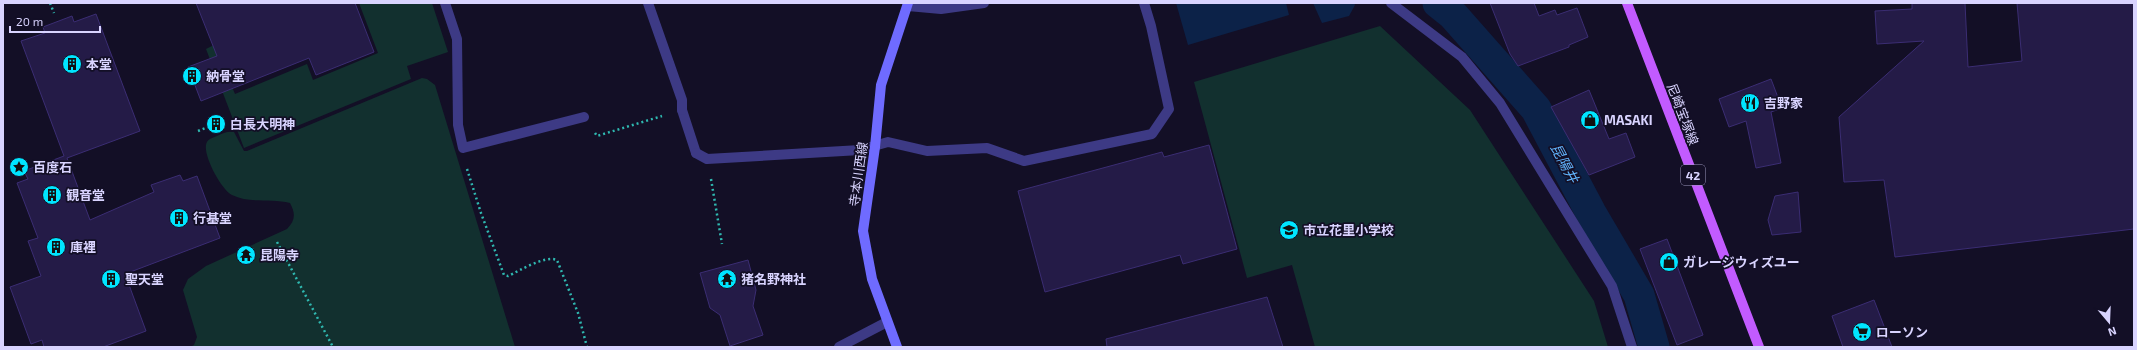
<svg xmlns="http://www.w3.org/2000/svg" width="2137" height="350" viewBox="0 0 2137 350" font-family="'Exo 2','Noto Sans JP',sans-serif">
  <rect width="100%" height="100%" fill="#130f26"/>
  <g fill="#12302f">
    <path d="M359,3h73l16,49 -41,14 4,13 -167,69 -38,-99 8,-4 21,49 72,-30 6,16 65,-27z"/>
    <path d="M1380,26l90,84 124,191 14,46h-293l-23,-82 -45,13 -53,-196z"/>
    <path d="M422,78l5,1 8,6 80,262h-325l4,-2 3,-8 -14,-47 5,-11 18,-13 81,-37c8,-8 9,-15 3,-26 -18,-5 -40,1 -58,-8 -11,-6 -28,-38 -26,-50 1,-6 6,-7 11,-9 6,-3 11,-5 17,-4l10,19h3z"/>
  </g>
  <g fill="#0c2248">
    <path d="M1176,3h110l3,12 -101,30z"/>
    <path d="M1313,3h41l1,2 -6,11 -27,7z"/>
  </g>
  <g fill="none" stroke-linecap="round" stroke-linejoin="round">
    <path stroke="#0c2248" stroke-width="31" d="M1438,3l15,12 83,94 55,104 48,82 15,52"/>
  </g>
  <g fill="#241b47" stroke="#3b2d73">
    <path d="M196,3h159l19,49 -58,23 -7,-17 -108,43 -13,-34 29,-11z"/>
    <path d="M1490,3h44l5,13 16,-6 2,5 20,-7 11,29 -19,8v2l-51,19 -8,-12z"/>
    <path d="M1912,3h53l3,64 54,-6 -5,-58h117v226l-239,28 -11,-77 -40,2 -5,-65 85,-76 -47,3 -2,-33 37,-2z"/>
    <path d="M96,14l44,117 -73,27 23,62 64,-28 -3,-7 29,-10 3,6 14,-5 23,62 -95,36 21,57 -43,16h-59l-2,-7 -11,4 -21,-57 31,-11 -13,-35 10,-3 -21,-55 11,-4 -4,-8 40,-15 -43,-115 24,-8 -2,-6 29,-11 2,6z"/>
    <path d="M1771,79l11,29 -11,4 10,51 -25,5 -10,-47 -17,6 -10,-28z"/>
    <path d="M1589,90l20,49 17,-6 9,24 -46,18 -38,-68z"/>
    <path d="M1209,145l28,104 -54,15 -3,-9 -135,37 -27,-101 144,-39 2,5z"/>
    <path d="M1798,192l3,40 -29,3 -4,-15 7,-24z"/>
    <path d="M1667,239l36,96 -26,10 -37,-96z"/>
    <path d="M748,260l8,30 -3,16 10,29 -33,11 -10,-31 -10,-7 -10,-35z"/>
    <path d="M1267,297l16,50h-176l-1,-8z"/>
    <path d="M1874,300l18,47h-49l-11,-31z"/>
  </g>
  <g fill="none" stroke-linecap="round" stroke-linejoin="round">
    <g stroke="#2fb8b0" stroke-width="2.5" stroke-dasharray="2 3" stroke-linecap="butt">
      <path d="M50,3l4,10"/>
      <path d="M198,131l10,-4"/>
      <path d="M595,133l2,3 65,-20"/>
      <path d="M467,169l14,44 23,62 4,1c11,-5 37,-21 49,-16l21,53 9,34"/>
      <path d="M711,179l11,65"/>
      <path d="M277,242l56,105"/>
    </g>
    <g stroke="#3d3a85" stroke-width="10">
      <path d="M908,6l33,3 43,-6"/>
      <path d="M682,110l14,43"/>
    </g>
    <g stroke="#3d3a85" stroke-width="10">
      <path d="M445,3l12,36 1,86 5,23 121,-31"/>
      <path d="M648,3l34,97v10"/>
      <path d="M1391,3l71,54 38,46 112,183 20,61"/>
      <path d="M696,153l11,6 153,-9 28,-8 39,9 60,-3 37,13 128,-27 17,-25 -18,-83 -7,-23"/>
      <path d="M839,347l48,-25"/>
    </g>
    <path stroke="#6f6bff" stroke-width="10" d="M897,347l-25,-68 -9,-48 12,-84 6,-62 27,-82"/>
    <path stroke="#c25bff" stroke-width="10" d="M1627,3l132,344"/>
  </g>
  <defs>
    <symbol id="building-disc" viewBox="-11 -11 22 22"><circle r="9.5" fill="#00e5ff" stroke="#130f26"/><path d="M-4-6H4V6H1V3H-1V6H-4ZM-2.5-4.3h1.7v1.8h-1.7ZM.8-4.3h1.7v1.8H.8ZM-2.5-1h1.7V.8h-1.7ZM.8-1h1.7V.8H.8Z" fill="#111"/></symbol>
    <symbol id="restaurant-disc" viewBox="-11 -11 22 22"><circle r="9.5" fill="#00e5ff" stroke="#130f26"/><path d="M-5-6h1v4h1v-4h1v4h1v-4h1v5L-1.5 .5V6h-2V.5L-5-1ZM5-6V6H3V1.5H1.5Q1.5-4 5-6Z" fill="#111"/></symbol>
    <symbol id="shop-disc" viewBox="-11 -11 22 22"><circle r="9.5" fill="#00e5ff" stroke="#130f26"/><path d="M-5-2.5h2.3a2.7 3.5 0 0 1 5.4 0H5L5.5 6h-11ZM-1.5-2.5h3a1.5 2.3 0 0 0-3 0Z" fill="#111"/></symbol>
    <symbol id="sight-disc" viewBox="-11 -11 22 22"><circle r="9.5" fill="#00e5ff" stroke="#130f26"/><path d="M0-6L1.8-2.2L6-1.7L2.9 1.2L3.7 5.4L0 3.3L-3.7 5.4L-2.9 1.2L-6-1.7L-1.8-2.2Z" fill="#111"/></symbol>
    <symbol id="school-disc" viewBox="-11 -11 22 22"><circle r="9.5" fill="#00e5ff" stroke="#130f26"/><path d="M0-5L7-2L0 1L-7-2ZM-4 1L0 2.5L4 1V4Q0 6-4 4Z" fill="#111"/></symbol>
    <symbol id="temple-disc" viewBox="-11 -11 22 22"><circle r="9.5" fill="#00e5ff" stroke="#130f26"/><path d="M0-6L5-2H3V0L6.5 2.5H4V6H1.5V3h-3V6H-4V2.5H-6.5L-3 0V-2H-5Z" fill="#111"/></symbol>
    <symbol id="supermarket-disc" viewBox="-11 -11 22 22"><circle r="9.5" fill="#00e5ff" stroke="#130f26"/><path d="M-6-5.5h2.5l.6 2H6L4.5 2H-2.5L-4.4-4H-6ZM-1.5 3.2a1.3 1.3 0 1 0 .1 0ZM3 3.2a1.3 1.3 0 1 0 .1 0Z" fill="#111"/></symbol>
  </defs>
  <g fill-rule="evenodd">
    <use href="#building-disc" x="61" y="53" width="22" height="22"/>
    <use href="#building-disc" x="181" y="65" width="22" height="22"/>
    <use href="#restaurant-disc" x="1739" y="92" width="22" height="22"/>
    <use href="#shop-disc" x="1579" y="109" width="22" height="22"/>
    <use href="#building-disc" x="205" y="113" width="22" height="22"/>
    <use href="#sight-disc" x="8" y="156" width="22" height="22"/>
    <use href="#building-disc" x="41" y="184" width="22" height="22"/>
    <use href="#building-disc" x="168" y="207" width="22" height="22"/>
    <use href="#school-disc" x="1278" y="219" width="22" height="22"/>
    <use href="#building-disc" x="45" y="236" width="22" height="22"/>
    <use href="#temple-disc" x="235" y="244" width="22" height="22"/>
    <use href="#shop-disc" x="1658" y="251" width="22" height="22"/>
    <use href="#building-disc" x="100" y="268" width="22" height="22"/>
    <use href="#temple-disc" x="716" y="268" width="22" height="22"/>
    <use href="#supermarket-disc" x="1851" y="321" width="22" height="22"/>
  </g>
  <g text-anchor="middle" dominant-baseline="central" stroke-width="3.5" stroke-linejoin="round" paint-order="stroke">
    <rect fill="#130f26" stroke="#9e99be" stroke-width="1" x="1681" y="165" width="24" height="20" rx="3"/>
    <g font-size="12" font-weight="bold" fill="#d9d4ff">
      <text x="1693" y="175">42</text>
    </g>
    <g font-size="13" font-weight="bold" fill="#d9d4ff" stroke="#130f26" text-anchor="start">
      <text x="86" y="64">本堂</text>
      <text x="206" y="76">納骨堂</text>
      <text x="1764" y="103">吉野家</text>
      <text x="1604" y="120">MASAKI</text>
      <text x="230" y="124">白長大明神</text>
      <text x="33" y="167">百度石</text>
      <text x="66" y="195">観音堂</text>
      <text x="193" y="218">行基堂</text>
      <text x="1303" y="230">市立花里小学校</text>
      <text x="70" y="247">庫裡</text>
      <text x="260" y="255">昆陽寺</text>
      <text x="1683" y="262">ガレージウィズユー</text>
      <text x="125" y="279">聖天堂</text>
      <text x="741" y="279">猪名野神社</text>
      <text x="1876" y="332">ローソン</text>
    </g>
    <g font-size="13" fill="#d9d4ff" stroke="#130f26">
      <text transform="translate(1683 114) rotate(69)">尼崎宝塚線</text>
      <text transform="translate(858 174) rotate(-82)">寺本川西線</text>
    </g>
    <g font-size="14" font-style="italic" fill="#62b6ff" stroke="#130f26">
      <text transform="translate(1565 163) rotate(62)">昆陽井</text>
    </g>
  </g>
  <rect width="2137" height="350" fill="none" stroke="#d9d4ff" stroke-width="8"/>
  <g transform="translate(2109 322) rotate(161)" stroke="#130f26" stroke-width="3" paint-order="stroke">
  <path d="M0-3L7 15L0 10L-7 15Z" fill="#d9d4ff"/>
  <text y="-6" font-size="11" font-weight="bold" text-anchor="middle" fill="#d9d4ff">N</text>
  </g>
  <path d="M10 26v6h90v-6" fill="none" stroke="#d9d4ff" stroke-width="2"/>
  <text x="16" y="26" font-size="12" fill="#d9d4ff" stroke="#130f26" stroke-width="3" paint-order="stroke">20 m</text>
</svg>
